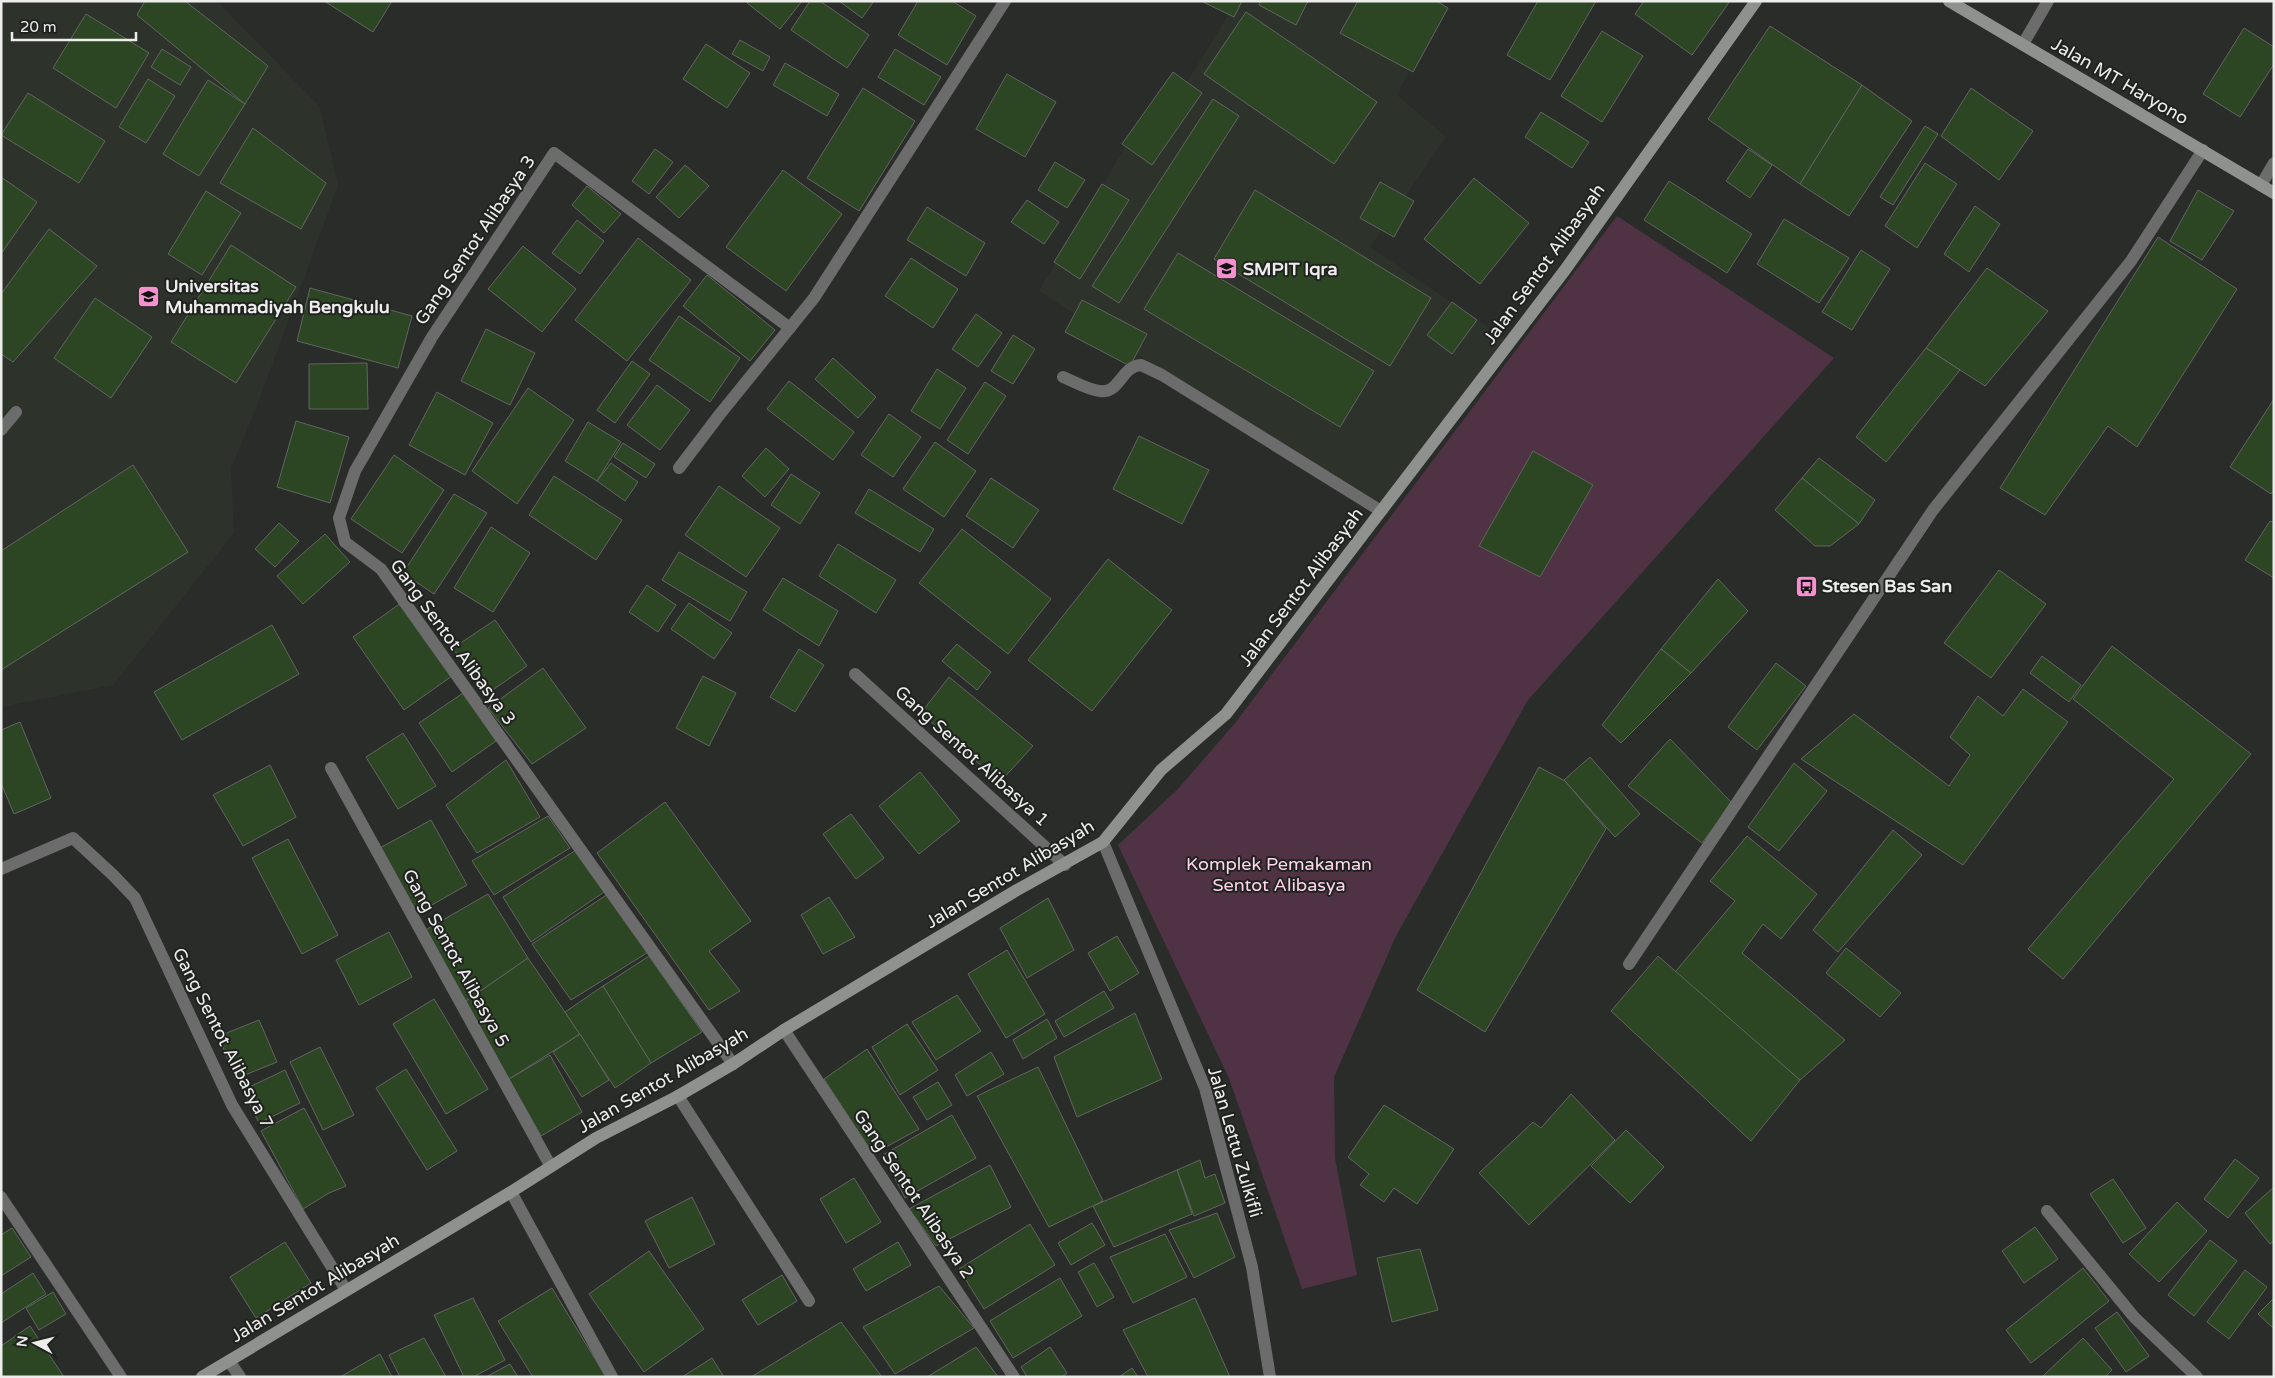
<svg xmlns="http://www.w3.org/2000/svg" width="2275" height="1378" viewBox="0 0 2275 1378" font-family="'Varela Round',sans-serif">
  <rect width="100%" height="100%" fill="#2a2c2a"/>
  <g fill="#2d332b">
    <path d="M1,1h216l103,106 18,78 -81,221 -26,62 3,65 -121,152 -112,22z"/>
    <path d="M1237,1h208l-48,94 49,42 -76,110 140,95 -129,169 -342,-220 118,-197 17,9z"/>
  </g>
  <path fill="#4f3344" d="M1617,216l217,142 -306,342 -132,236 -62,141 1,81 22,117 -55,14 -73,-211 -111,-233 60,-56 58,-67z"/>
  <g fill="#2c4623" stroke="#626461">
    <path d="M145,1h40l83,65 -23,38 -108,-89z"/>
    <path d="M324,1h68l-19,31z"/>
    <path d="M749,1h53l-22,28 -33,-26z"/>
    <path d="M810,1h10l49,34 -22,33 -56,-38z"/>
    <path d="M839,1h35l-12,17z"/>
    <path d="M918,1h34l24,15 -29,49 -49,-30z"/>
    <path d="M1201,1h41l-8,16z"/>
    <path d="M1261,1h47l-12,24 -37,-20z"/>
    <path d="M1358,1h78l12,7 -35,64 -73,-39z"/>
    <path d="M1538,1h58l-46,79 -43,-25z"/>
    <path d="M1644,1h86l-38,54 -57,-41z"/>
    <path d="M1246,12l131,90 -43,62 -130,-90z"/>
    <path d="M86,14l63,39 -33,55 -63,-40z"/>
    <path d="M1770,26l92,59 -62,99 -92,-65z"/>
    <path d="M2244,28l30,19v17l-34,53 -37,-23z"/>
    <path d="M1602,31l41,25 -41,66 -41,-26z"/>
    <path d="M740,40l30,17 -7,14 -31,-17z"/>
    <path d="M706,44l44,29 -23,35 -44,-29z"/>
    <path d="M162,49l29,18 -11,18 -29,-18z"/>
    <path d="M895,49l46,28 -17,28 -46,-28z"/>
    <path d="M785,63l54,31 -12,22 -54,-31z"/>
    <path d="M1173,72l29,21 -50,72 -30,-21z"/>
    <path d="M1007,74l49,28 -31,55 -49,-28z"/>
    <path d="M148,79l27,17 -29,47 -27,-16z"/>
    <path d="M208,80l37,24 -46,72 -36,-22z"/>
    <path d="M1862,85l50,36 -63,95 -49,-32z"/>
    <path d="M863,88l52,33 -56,90 -52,-33z"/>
    <path d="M1971,88l62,43 -34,49 -58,-44z"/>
    <path d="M28,93l77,48 -26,42 -78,-48z"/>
    <path d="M1213,99l26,17 -120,187 -27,-17z"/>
    <path d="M1541,112l48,30 -17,26 -47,-31z"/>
    <path d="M1925,126l13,8 -45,71 -13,-8z"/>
    <path d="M253,128l73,55 -25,46 -81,-46z"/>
    <path d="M655,149l18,13 -24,32 -17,-13z"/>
    <path d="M1748,149l24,16 -22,33 -24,-17z"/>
    <path d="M1055,162l30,18 -18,28 -29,-18z"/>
    <path d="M1925,163l32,21 -40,64 -32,-22z"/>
    <path d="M685,165l24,21 -30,32 -23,-21z"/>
    <path d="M783,170l59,44 -56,77 -60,-44z"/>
    <path d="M1,177l36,25 -36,52z"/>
    <path d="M1474,178l55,45 -49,61 -56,-45z"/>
    <path d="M1669,181l83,53 -25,39 -83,-53z"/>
    <path d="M1380,182l34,19 -20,36 -34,-19z"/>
    <path d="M1102,184l27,16 -49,79 -26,-17z"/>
    <path d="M587,186l34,28 -17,19 -32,-28z"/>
    <path d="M1255,190l176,108 -41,68 -176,-107z"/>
    <path d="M2198,190l36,21 -32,49 -32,-19z"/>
    <path d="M206,191l35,22 -39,62 -34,-21z"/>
    <path d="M1027,200l32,22 -15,22 -33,-22z"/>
    <path d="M1975,206l25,18 -31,48 -25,-18z"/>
    <path d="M927,207l58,36 -19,33 -59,-36z"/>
    <path d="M1784,219l65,39 -30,45 -62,-39z"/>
    <path d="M577,220l27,21 -24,33 -28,-21z"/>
    <path d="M49,229l48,37 -84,96 -12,-8v-60z"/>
    <path d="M2158,237l79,52 -100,158 -29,-21 -63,89 -45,-27z"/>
    <path d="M638,238l53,42 -64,81 -52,-41z"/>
    <path d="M231,245l65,42 -60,96 -65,-41z"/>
    <path d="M523,246l53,43 -34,43 -54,-43z"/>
    <path d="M1861,250l29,19 -38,61 -30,-18z"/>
    <path d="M1178,253l196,118 -34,56 -196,-118z"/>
    <path d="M911,258l47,31 -25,39 -48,-32z"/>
    <path d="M1987,268l61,43 -63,75 -59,-38z"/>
    <path d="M707,275l68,55 -25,31 -67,-55z"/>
    <path d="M310,288l102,28 -14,52 -101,-27z"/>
    <path d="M95,298l57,39 -41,61 -57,-40z"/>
    <path d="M1082,300l65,34 -17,32 -65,-34z"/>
    <path d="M1452,302l25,18 -25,34 -25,-19z"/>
    <path d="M976,314l26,19 -24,34 -26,-18z"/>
    <path d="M679,316l61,42 -30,44 -61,-42z"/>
    <path d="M486,329l49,24 -25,52 -49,-24z"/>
    <path d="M1013,335l22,14 -22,35 -22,-13z"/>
    <path d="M1926,348l34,22 -74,92 -30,-25z"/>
    <path d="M833,358l43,39 -18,21 -43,-39z"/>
    <path d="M632,361l18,13 -35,49 -18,-13z"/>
    <path d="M367,363l1,46h-59v-45z"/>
    <path d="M937,369l29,19 -26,41 -29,-18z"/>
    <path d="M789,381l65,51 -21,28 -66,-51z"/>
    <path d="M985,382l21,14 -38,58 -21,-14z"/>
    <path d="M657,385l33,25 -30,40 -33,-25z"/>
    <path d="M528,388l46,32 -57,84 -45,-33z"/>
    <path d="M437,392l56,31 -28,52 -56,-30z"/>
    <path d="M2274,399v91l-3,4 -41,-27z"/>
    <path d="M889,414l32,23 -28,40 -32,-22z"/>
    <path d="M296,421l53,16 -19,66 -53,-16z"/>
    <path d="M588,422l33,20 -24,39 -32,-20z"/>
    <path d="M1139,436l70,34 -27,54 -69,-35z"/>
    <path d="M935,442l41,29 -32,46 -41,-28z"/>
    <path d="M623,443l32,21 -9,14 -32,-21z"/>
    <path d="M766,448l23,21 -24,28 -23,-21z"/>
    <path d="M1533,451l60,34 -53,92 -61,-31z"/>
    <path d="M394,455l50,35 -42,63 -51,-34z"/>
    <path d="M1819,458l56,42 -16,24 -57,-46z"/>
    <path d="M611,463l27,19 -13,19 -28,-20z"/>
    <path d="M133,465l55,87 -187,118v-119z"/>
    <path d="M791,474l29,19 -20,31 -29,-19z"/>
    <path d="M554,476l68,44 -26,40 -67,-45z"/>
    <path d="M991,478l48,32 -26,38 -47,-32z"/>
    <path d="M1802,478l57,46 -29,22h-15l-40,-36z"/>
    <path d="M719,486l61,42 -34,49 -61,-42z"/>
    <path d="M869,489l65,40 -14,23 -65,-39z"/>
    <path d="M454,494l33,19 -53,81 -31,-21z"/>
    <path d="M2270,521l4,2v55l-29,-18z"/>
    <path d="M279,523l20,18 -24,26 -20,-18z"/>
    <path d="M491,527l39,26 -37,59 -39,-24z"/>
    <path d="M962,529l89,70 -43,55 -89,-71z"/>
    <path d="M325,534l25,28 -47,42 -26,-28z"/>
    <path d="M838,544l58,36 -20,33 -57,-37z"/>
    <path d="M679,552l68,40 -17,29 -68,-41z"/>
    <path d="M1108,559l64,51 -80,101 -64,-51z"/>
    <path d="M1999,570l47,34 -55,74 -47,-35z"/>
    <path d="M783,578l55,33 -19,35 -56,-36z"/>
    <path d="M1718,579l30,32 -57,62 -30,-24z"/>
    <path d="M647,585l29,20 -18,27 -29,-20z"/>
    <path d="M401,603l51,73 -48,34 -51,-73z"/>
    <path d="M689,603l43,30 -18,26 -43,-30z"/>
    <path d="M495,620l32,46 -43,30 -31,-48z"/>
    <path d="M272,625l27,49 -117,66 -28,-48z"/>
    <path d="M957,644l34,28 -14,18 -35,-29z"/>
    <path d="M2112,646l139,108 -188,225 -35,-30 146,-170 -101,-80z"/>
    <path d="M799,649l25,16 -29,47 -25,-15z"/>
    <path d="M1661,649l30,24 -70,70 -19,-18z"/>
    <path d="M2042,656l39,29 -12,17 -39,-29z"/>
    <path d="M1776,663l30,23 -49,64 -29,-23z"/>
    <path d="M543,668l43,60 -54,36 -44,-56z"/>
    <path d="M703,676l33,17 -27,53 -33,-18z"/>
    <path d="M949,677l84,69 -33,36 -79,-69z"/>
    <path d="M2023,689l45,33 -105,143 -162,-106 53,-45 95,72 21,-31 -20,-18 28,-41 25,20z"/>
    <path d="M463,693l33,48 -44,31 -33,-49z"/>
    <path d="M20,722l31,76 -37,16 -13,-31v-53z"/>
    <path d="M403,733l33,53 -38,23 -32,-52z"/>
    <path d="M1670,739l62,64 -30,40 -74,-57z"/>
    <path d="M1590,757l50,57 -25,23 -51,-57z"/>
    <path d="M506,760l34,57 -63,36 -31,-48z"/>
    <path d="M1794,763l33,28 -48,60 -31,-24z"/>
    <path d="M270,765l26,52 -53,29 -30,-51z"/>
    <path d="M1539,767l26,14 41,48 -121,203 -68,-42z"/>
    <path d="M920,772l40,49 -41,33 -40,-48z"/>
    <path d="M665,802l86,119 -42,30 31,40 -31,19 -112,-157z"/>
    <path d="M851,814l33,44 -28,21 -33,-45z"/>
    <path d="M548,816l22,32 -76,47 -22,-34z"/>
    <path d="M431,820l36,65 -53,30 -36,-66z"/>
    <path d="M1893,830l29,25 -84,97 -25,-22z"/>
    <path d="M1747,836l70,58 -36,45 -18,-15 -21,29 103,87 -45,40 -125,-108 60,-71 -25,-20z"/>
    <path d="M288,839l50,96 -36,19 -50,-96z"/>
    <path d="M576,850l28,42 -73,50 -28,-45z"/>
    <path d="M488,894l40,64 -62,43 -44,-69z"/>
    <path d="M608,894l42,57 -79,49 -39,-56z"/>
    <path d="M829,897l26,40 -32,17 -22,-39z"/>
    <path d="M1048,898l26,52 -47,28 -27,-50z"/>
    <path d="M389,932l23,45 -53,28 -23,-45z"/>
    <path d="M1117,936l22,37 -29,18 -22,-38z"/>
    <path d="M1846,948l55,45 -21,24 -54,-44z"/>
    <path d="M1007,950l38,64 -39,24 -38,-64z"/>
    <path d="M649,956l53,76 -51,31 -48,-77z"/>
    <path d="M1658,956l142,124 -49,61 -140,-130z"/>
    <path d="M528,958l52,76 -71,45 -43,-78z"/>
    <path d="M603,986l48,77 -36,25 -50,-76z"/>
    <path d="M1104,991l10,17 -50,29 -9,-16z"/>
    <path d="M957,995l24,36 -45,29 -24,-38z"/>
    <path d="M434,999l54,90 -42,25 -53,-90z"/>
    <path d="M1135,1013l27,66 -85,38 -23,-60z"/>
    <path d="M1047,1019l10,19 -34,21 -10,-19z"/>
    <path d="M259,1020l18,42 -42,17 -16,-43z"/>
    <path d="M907,1024l31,46 -38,25 -28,-48z"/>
    <path d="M580,1034l29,46 -27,17 -29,-45z"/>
    <path d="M320,1047l34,68 -31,15 -33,-68z"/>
    <path d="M867,1049l52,80 -46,25 -49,-75z"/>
    <path d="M991,1052l13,22 -37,22 -12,-21z"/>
    <path d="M550,1055l32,57 -41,24 -32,-57z"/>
    <path d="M1038,1067l65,134 -54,26 -72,-131z"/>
    <path d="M406,1069l51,82 -30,19 -51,-82z"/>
    <path d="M285,1070l15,33 -41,20 -16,-33z"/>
    <path d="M938,1082l14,23 -25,15 -14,-23z"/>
    <path d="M1571,1094l44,46 -86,85 -50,-52 54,-51 8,6z"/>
    <path d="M1384,1105l70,44 -37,55 -23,-16 -10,14 -24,-17 9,-11 -21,-17z"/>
    <path d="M304,1108l42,78 -17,7 -26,16 -42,-78z"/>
    <path d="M952,1115l24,43 -71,40 -22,-43z"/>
    <path d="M1626,1130l38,37 -34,36 -39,-37z"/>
    <path d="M2235,1159l24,19 -31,40 -24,-19z"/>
    <path d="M1200,1160l5,18 10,-4 10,29 -31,13 -17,-46z"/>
    <path d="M990,1165l21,42 -75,39 -27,-37z"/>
    <path d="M1177,1170l15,44 -78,33 -21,-41z"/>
    <path d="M854,1178l27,44 -35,21 -26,-44z"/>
    <path d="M2113,1179l33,49 -23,15 -33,-49z"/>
    <path d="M2274,1187v54l-4,3 -25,-31z"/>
    <path d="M692,1197l23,47 -46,24 -24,-47z"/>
    <path d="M2177,1202l30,29 -48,51 -30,-28z"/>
    <path d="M1217,1213l18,44 -41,21 -25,-48z"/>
    <path d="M1092,1223l13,22 -34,20 -13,-22z"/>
    <path d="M1030,1224l25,41 -71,44 -25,-40z"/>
    <path d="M2035,1227l23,32 -34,24 -22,-32z"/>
    <path d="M12,1228l19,29 -30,19v-41z"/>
    <path d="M1165,1234l22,43 -54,26 -23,-46z"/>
    <path d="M2210,1240l27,21 -43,55 -26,-21z"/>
    <path d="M285,1242l26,41 -55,35 -26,-41z"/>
    <path d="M898,1242l13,23 -45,26 -13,-22z"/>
    <path d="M1420,1249l18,61 -46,12 -15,-64z"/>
    <path d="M649,1251l55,78 -60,43 -55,-78z"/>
    <path d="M1094,1263l20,34 -17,10 -19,-35z"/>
    <path d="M2083,1268l26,33 -78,62 -25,-33z"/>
    <path d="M2245,1270l22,17 -38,52 -22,-17z"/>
    <path d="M33,1273l13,21 -45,29v-29z"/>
    <path d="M782,1275l15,26 -39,24 -16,-25z"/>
    <path d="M1060,1278l22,38 -69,42 -23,-37z"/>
    <path d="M939,1286l35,42 -79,46 -32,-47z"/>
    <path d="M552,1288l54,89h-73l-35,-56z"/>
    <path d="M53,1292l13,22 -27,16 -13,-22z"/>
    <path d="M473,1298l32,62 -32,17h-9l-30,-62z"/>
    <path d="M1195,1298l35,79h-82l-25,-47z"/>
    <path d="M2274,1298v31l-16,-15z"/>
    <path d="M2117,1312l32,44 -23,16 -31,-44z"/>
    <path d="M841,1322l41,55h-131z"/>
    <path d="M30,1326l34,51h-63v-31z"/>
    <path d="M424,1338l22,39h-46l-11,-22z"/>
    <path d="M2083,1338l29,32 -7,7h-63z"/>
    <path d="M976,1347l22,30h-71z"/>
    <path d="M1050,1347l17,26 -5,4h-35l-6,-10z"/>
    <path d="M380,1354l12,23h-52z"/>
    <path d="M712,1358l12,19h-42z"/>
    <path d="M510,1364l8,13h-32z"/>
    <path d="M1132,1368l6,9h-19z"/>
  </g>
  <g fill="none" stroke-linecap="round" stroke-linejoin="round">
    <path stroke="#6b6c6b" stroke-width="12" d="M1,430l15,-18"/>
    <g stroke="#6b6c6b" stroke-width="12">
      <path d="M2023,44l25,-43"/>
      <path d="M2261,185l13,-22"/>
      <path d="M1063,377c12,5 25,13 37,14 20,3 21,-25 41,-26l21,10 219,136"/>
      <path d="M679,468l41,-54 94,-116 191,-297"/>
      <path d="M855,674l210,191"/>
      <path d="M331,768l219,397"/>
      <path d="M1103,842l102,246 47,179 18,110"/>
      <path d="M1,869l72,-31 40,37 22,23 97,207 114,185"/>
      <path d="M1629,964l304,-454 198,-249 72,-111"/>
      <path d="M784,1030l230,347"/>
      <path d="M733,1064l-352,-495 -36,-27 -6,-24 16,-47 77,-134 122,-184 236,175"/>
      <path d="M678,1096l131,205"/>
      <path d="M511,1192l101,185"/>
      <path d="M1,1197l120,180"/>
      <path d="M2047,1211l87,106 63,60"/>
      <path d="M229,1361l11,16"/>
    </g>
    <g stroke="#8f918f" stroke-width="12">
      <path d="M1949,1l325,192"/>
      <path d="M202,1377l309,-185 85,-54 82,-42 55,-32 51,-34 233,-140 86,-48 58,-72 65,-56 339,-444 191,-269"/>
    </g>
  </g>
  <defs>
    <symbol id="school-square" viewBox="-11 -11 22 22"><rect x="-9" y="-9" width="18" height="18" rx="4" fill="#f690cf" stroke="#202220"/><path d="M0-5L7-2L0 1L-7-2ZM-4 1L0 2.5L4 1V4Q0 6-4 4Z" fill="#111"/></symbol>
    <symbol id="university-square" viewBox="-11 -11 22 22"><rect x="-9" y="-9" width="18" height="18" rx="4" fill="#f690cf" stroke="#202220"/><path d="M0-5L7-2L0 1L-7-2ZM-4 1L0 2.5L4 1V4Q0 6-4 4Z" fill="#111"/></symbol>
    <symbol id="bus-square" viewBox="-11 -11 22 22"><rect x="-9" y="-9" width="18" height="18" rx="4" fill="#f690cf" stroke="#202220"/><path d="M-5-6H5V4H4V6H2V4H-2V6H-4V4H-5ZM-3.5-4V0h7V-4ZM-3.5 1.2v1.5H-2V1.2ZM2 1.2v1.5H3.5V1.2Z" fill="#111"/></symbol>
  </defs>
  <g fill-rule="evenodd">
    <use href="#school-square" x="1214" y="256" width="25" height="25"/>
    <use href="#university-square" x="136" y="284" width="25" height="25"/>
    <use href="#bus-square" x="1794" y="574" width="25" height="25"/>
  </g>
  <g text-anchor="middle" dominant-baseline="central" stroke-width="4" stroke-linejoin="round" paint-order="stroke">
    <g font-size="18" fill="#edeeec" stroke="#202220">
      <text transform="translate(2120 81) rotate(30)">Jalan MT Haryono</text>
      <text transform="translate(475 240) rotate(-56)">Gang Sentot Alibasya 3</text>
      <text transform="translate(1544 264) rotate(-54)">Jalan Sentot Alibasyah</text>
      <text transform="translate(1301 587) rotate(-53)">Jalan Sentot Alibasyah</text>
      <text transform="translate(453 642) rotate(54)">Gang Sentot Alibasya 3</text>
      <text transform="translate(972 756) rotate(42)">Gang Sentot Alibasya 1</text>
      <text transform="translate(1010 874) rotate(-31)">Jalan Sentot Alibasyah</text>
      <text transform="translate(456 958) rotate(61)">Gang Sentot Alibasya 5</text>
      <text transform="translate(223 1038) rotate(63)">Gang Sentot Alibasya 7</text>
      <text transform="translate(663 1080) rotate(-30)">Jalan Sentot Alibasyah</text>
      <text transform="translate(1235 1142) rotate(74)">Jalan Lettu Zulkifli</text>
      <text transform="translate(914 1194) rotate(56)">Gang Sentot Alibasya 2</text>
      <text transform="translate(315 1288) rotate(-31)">Jalan Sentot Alibasyah</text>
    </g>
    <g font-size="18" font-weight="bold" fill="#edeeec" stroke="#202220" text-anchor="start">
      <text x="1243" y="269">SMPIT Iqra</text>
      <text x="165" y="286">Universitas<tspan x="165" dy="21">Muhammadiyah Bengkulu</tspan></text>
      <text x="1822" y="586">Stesen Bas San</text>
    </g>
    <g font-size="18" fill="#ffd4ec" stroke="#202220">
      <text x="1279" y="864">Komplek Pemakaman<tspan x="1279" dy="21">Sentot Alibasya</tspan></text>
    </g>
  </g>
  <rect width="2275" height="1378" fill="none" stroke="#edeeec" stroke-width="5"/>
  <g transform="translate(35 1343) rotate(277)" stroke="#202220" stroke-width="4" paint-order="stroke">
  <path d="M0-4L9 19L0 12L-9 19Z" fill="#edeeec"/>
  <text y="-8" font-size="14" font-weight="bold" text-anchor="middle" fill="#edeeec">N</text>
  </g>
  <path d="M12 32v8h124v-8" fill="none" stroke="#edeeec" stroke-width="2.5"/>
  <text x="20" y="32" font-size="15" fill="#edeeec" stroke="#202220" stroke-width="4" paint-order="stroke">20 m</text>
</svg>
